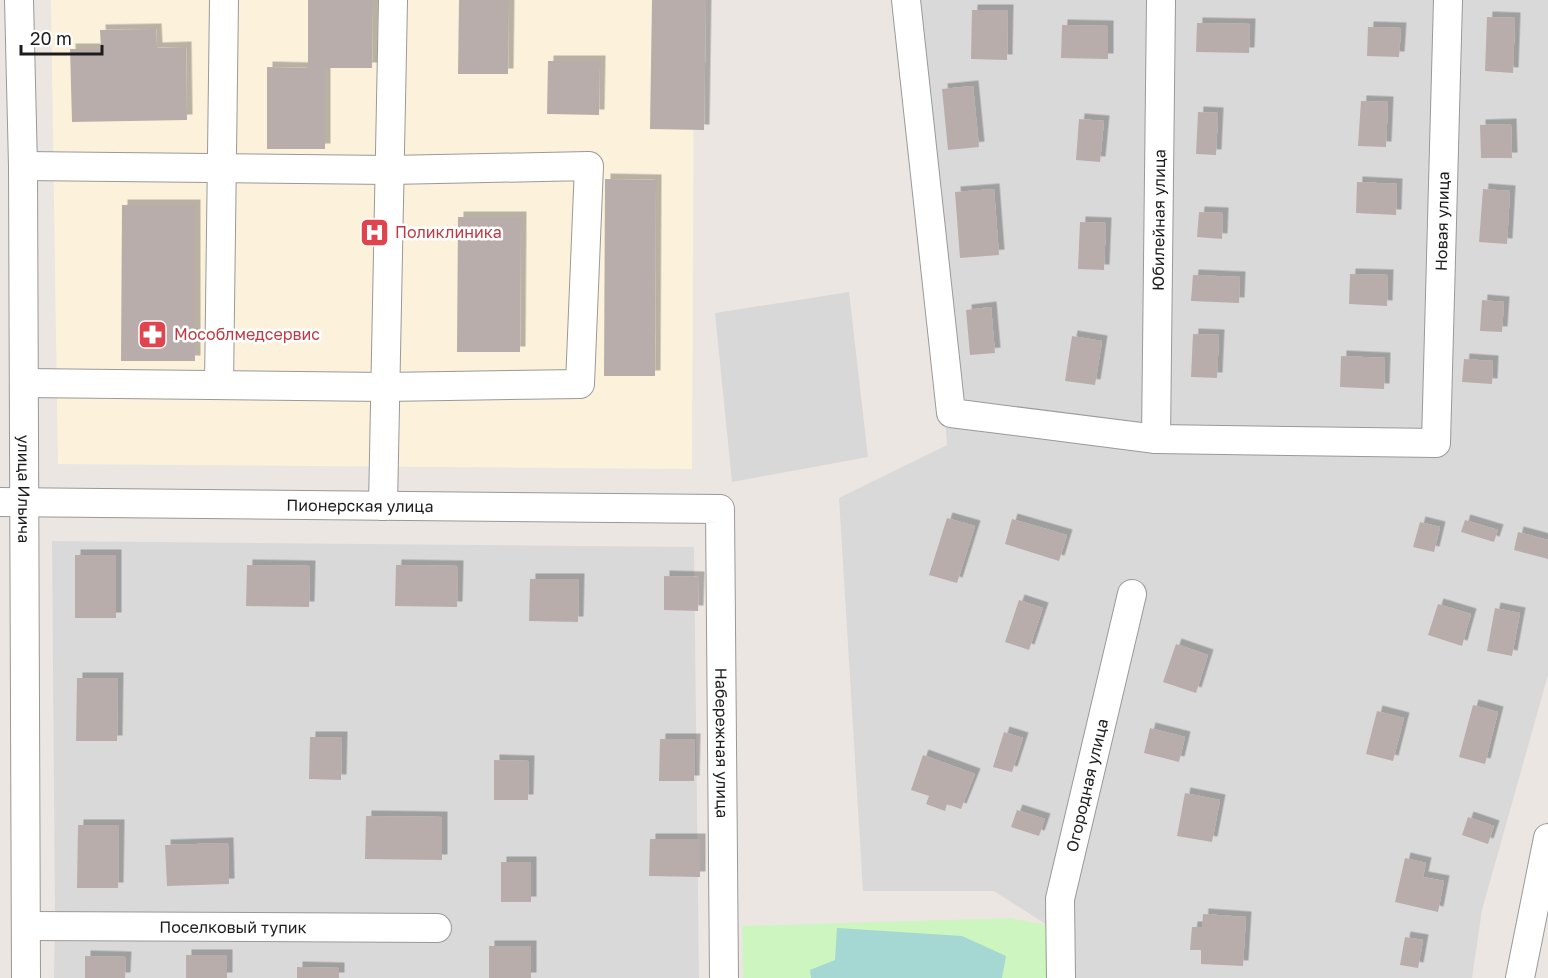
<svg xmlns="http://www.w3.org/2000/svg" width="1548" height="978" viewBox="0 0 1548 978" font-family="'Golos Text',sans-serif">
  <defs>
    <filter id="shadow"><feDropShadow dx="5.5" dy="-5.5" stdDeviation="0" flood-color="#0004"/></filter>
  </defs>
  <rect width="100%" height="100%" fill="#ece6e2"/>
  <g fill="#dad9d9">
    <path d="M914,0h634v675l-66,235 -10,68h-424l-1,-53 -53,-34h-131l-24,-393 108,-53z"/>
    <path d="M52,541l642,6 5,431h-645l1,-58z"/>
  </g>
  <path fill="#fcf2db" d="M51,0h643l-2,469 -634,-5z"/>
  <path fill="#ccf5c0" d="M1010,918l37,7 1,53h-305l-1,-52z"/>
  <path fill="#d8d8d8" d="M849,292l19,165 -136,25 -17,-169z"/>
  <path fill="#a5d7d3" d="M837,928l125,8 44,20 -4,22h-191l-1,-8 25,-10z"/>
  <g fill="#b9adac" filter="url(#shadow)">
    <path d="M308,0h65l-1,68h-47v81h-58v-82l41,1z"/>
    <path d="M459,0h50l-1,74h-50z"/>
    <path d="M652,0h54l-2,130 -54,-1z"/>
    <path d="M972,10h36l-1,50 -36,-1z"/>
    <path d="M1487,17l28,1 -2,55 -28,-2z"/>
    <path d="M1197,23l53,1 -1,29 -53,-1z"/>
    <path d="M1062,25l46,1v33l-47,-1z"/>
    <path d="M1368,27l33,1 -2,29 -32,-1z"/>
    <path d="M156,29l1,19 29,-1 1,73 -115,2 -2,-73h31l-1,-19z"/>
    <path d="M548,61h52l-1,54 -52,-1z"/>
    <path d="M973,86l6,61 -31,3 -6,-61z"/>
    <path d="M1361,101l27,1 -2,45 -28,-1z"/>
    <path d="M1198,112l20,1 -2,42 -20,-1z"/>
    <path d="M1079,119l25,2 -4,41 -24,-2z"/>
    <path d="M1511,124l1,34h-31l-1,-33z"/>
    <path d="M605,179l51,1 -1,196h-51z"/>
    <path d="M1357,182l40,2 -1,31 -40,-2z"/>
    <path d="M994,189l5,66 -39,3 -5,-66z"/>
    <path d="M1483,189l27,2 -3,53 -28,-2z"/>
    <path d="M122,205h73v156h-74z"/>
    <path d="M1199,212l24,1 -1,26 -25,-2z"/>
    <path d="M458,217h63l-1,135h-63z"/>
    <path d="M1080,222l26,1 -2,47 -26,-1z"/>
    <path d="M1350,274l38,1 -1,31 -38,-2z"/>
    <path d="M1193,275l47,2 -1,26 -48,-2z"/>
    <path d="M1482,300l22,2 -2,30 -22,-1z"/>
    <path d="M991,307l4,46 -25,2 -4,-45z"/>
    <path d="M1193,334l26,1 -2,43 -26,-1z"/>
    <path d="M1072,336l30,5 -7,44 -30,-4z"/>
    <path d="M1341,356l44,2 -1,31 -44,-2z"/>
    <path d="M1464,359l29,2 -1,23 -30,-2z"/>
    <path d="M947,518l28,8 -18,57 -28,-8z"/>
    <path d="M1012,519l55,16 -8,26 -54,-17z"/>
    <path d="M1465,520l33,10 -4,12 -33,-10z"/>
    <path d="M1420,522l20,5 -6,25 -21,-5z"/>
    <path d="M1518,532l30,8v19l-34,-9z"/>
    <rect x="75" y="555" width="41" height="63"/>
    <path d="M247,565l63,1 -1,41 -63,-1z"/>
    <path d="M396,565l62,1 -1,41 -62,-1z"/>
    <path d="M664,576l35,1 -1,34 -34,-1z"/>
    <path d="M530,579h49l-1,43 -49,-1z"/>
    <path d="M1019,600l24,8 -14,42 -24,-8z"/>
    <path d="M1438,604l33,10 -9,32 -34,-11z"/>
    <path d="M1495,608l25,5 -8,43 -25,-5z"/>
    <path d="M1176,644l32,11 -12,38 -33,-11z"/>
    <path d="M77,678h41l-1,63h-41z"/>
    <path d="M1473,705l25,7 -13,52 -26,-7z"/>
    <path d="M1377,711l27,7 -11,43 -27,-7z"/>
    <path d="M1150,728l35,9 -6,25 -35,-9z"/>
    <path d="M1004,732l19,6 -11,34 -19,-5z"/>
    <path d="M310,737h32l-1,43 -32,-1z"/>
    <path d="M660,739h35l-1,42h-35z"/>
    <path d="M923,755l52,19 -14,35 -14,-5 -2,7 -19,-7 3,-8 -18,-6z"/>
    <path d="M494,760l35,1 -1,39h-34z"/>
    <path d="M1185,793l35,7 -8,42 -35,-6z"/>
    <path d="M1017,810l28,9 -6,17 -28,-9z"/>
    <path d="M366,816l76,1v43l-77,-1z"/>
    <path d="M1468,817l26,9 -6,18 -26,-9z"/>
    <path d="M78,825h41l-1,63h-41z"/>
    <path d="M650,839h50v38l-51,-1z"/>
    <path d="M228,843l1,41 -62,2 -2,-41z"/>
    <path d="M1405,858l21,5 -3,14 21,4 -6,31 -43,-10z"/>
    <rect x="501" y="862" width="30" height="40"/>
    <path d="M1203,914l43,3 -3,49 -42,-2v-14h-11l2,-23h10z"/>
    <path d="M1405,937l18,3 -5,28 -18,-3z"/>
    <rect x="489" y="946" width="42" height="32"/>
    <rect x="186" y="955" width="41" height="23"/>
    <path d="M85,956l41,1 -1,21h-40z"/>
    <path d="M297,967l42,1v10h-42z"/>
  </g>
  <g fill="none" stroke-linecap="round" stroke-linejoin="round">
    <defs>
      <g id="minor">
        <path id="s1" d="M19,0l4,166 3,812"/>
        <path id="s2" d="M906,0l45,413 205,26 280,4 12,-443"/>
        <path d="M23,166l367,4 199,-4 -9,218 -195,3 -361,-4"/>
        <path d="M219,385l5,-385"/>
        <path id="s3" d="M1156,439l5,-439"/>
        <path id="s4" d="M0,502l720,7 4,469"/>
        <path d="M383,506l10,-506"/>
        <path id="s5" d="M27,926l410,2"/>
        <path id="s6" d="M1061,978l-1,-79 72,-305"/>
        <path d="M1520,978l28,-140"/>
      </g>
    </defs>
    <use href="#minor" stroke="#999" stroke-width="30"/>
    <use href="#minor" stroke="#fff" stroke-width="28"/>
  </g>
  <defs>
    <symbol id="hospital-square" viewBox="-11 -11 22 22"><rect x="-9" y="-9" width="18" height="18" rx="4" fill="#e0444e" stroke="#fff"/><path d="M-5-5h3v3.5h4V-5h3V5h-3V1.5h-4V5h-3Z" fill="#fff"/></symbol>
    <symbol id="pharmacy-square" viewBox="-11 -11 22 22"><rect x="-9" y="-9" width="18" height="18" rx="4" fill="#e0444e" stroke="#fff"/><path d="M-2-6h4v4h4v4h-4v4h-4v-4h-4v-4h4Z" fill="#fff"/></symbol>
  </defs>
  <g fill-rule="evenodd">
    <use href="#hospital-square" x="358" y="216" width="33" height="33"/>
    <use href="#pharmacy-square" x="136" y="318" width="33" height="33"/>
  </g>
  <g text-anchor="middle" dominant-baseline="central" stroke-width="5" stroke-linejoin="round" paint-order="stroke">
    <g font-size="16" fill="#1c1c1c" stroke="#fff">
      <text stroke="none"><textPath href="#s3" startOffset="219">Юбилейная улица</textPath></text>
      <text stroke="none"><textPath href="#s2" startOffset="1124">Новая улица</textPath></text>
      <text stroke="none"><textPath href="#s1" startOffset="489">улица Ильича</textPath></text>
      <text stroke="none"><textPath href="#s4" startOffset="360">Пионерская улица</textPath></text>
      <text stroke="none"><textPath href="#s4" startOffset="954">Набережная улица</textPath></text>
      <text stroke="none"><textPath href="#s6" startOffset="196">Огородная улица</textPath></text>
      <text stroke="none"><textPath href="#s5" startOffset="206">Поселковый тупик</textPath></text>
    </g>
    <g font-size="16" fill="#be3a42" stroke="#fff" text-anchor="start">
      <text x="395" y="232">Поликлиника</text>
      <text x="174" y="334">Мособлмедсервис</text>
    </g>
  </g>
  <path d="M21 45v9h81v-9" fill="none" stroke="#1c1c1c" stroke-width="3"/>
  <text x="30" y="45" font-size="18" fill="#1c1c1c" stroke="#ffffff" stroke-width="4.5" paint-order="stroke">20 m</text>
</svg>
